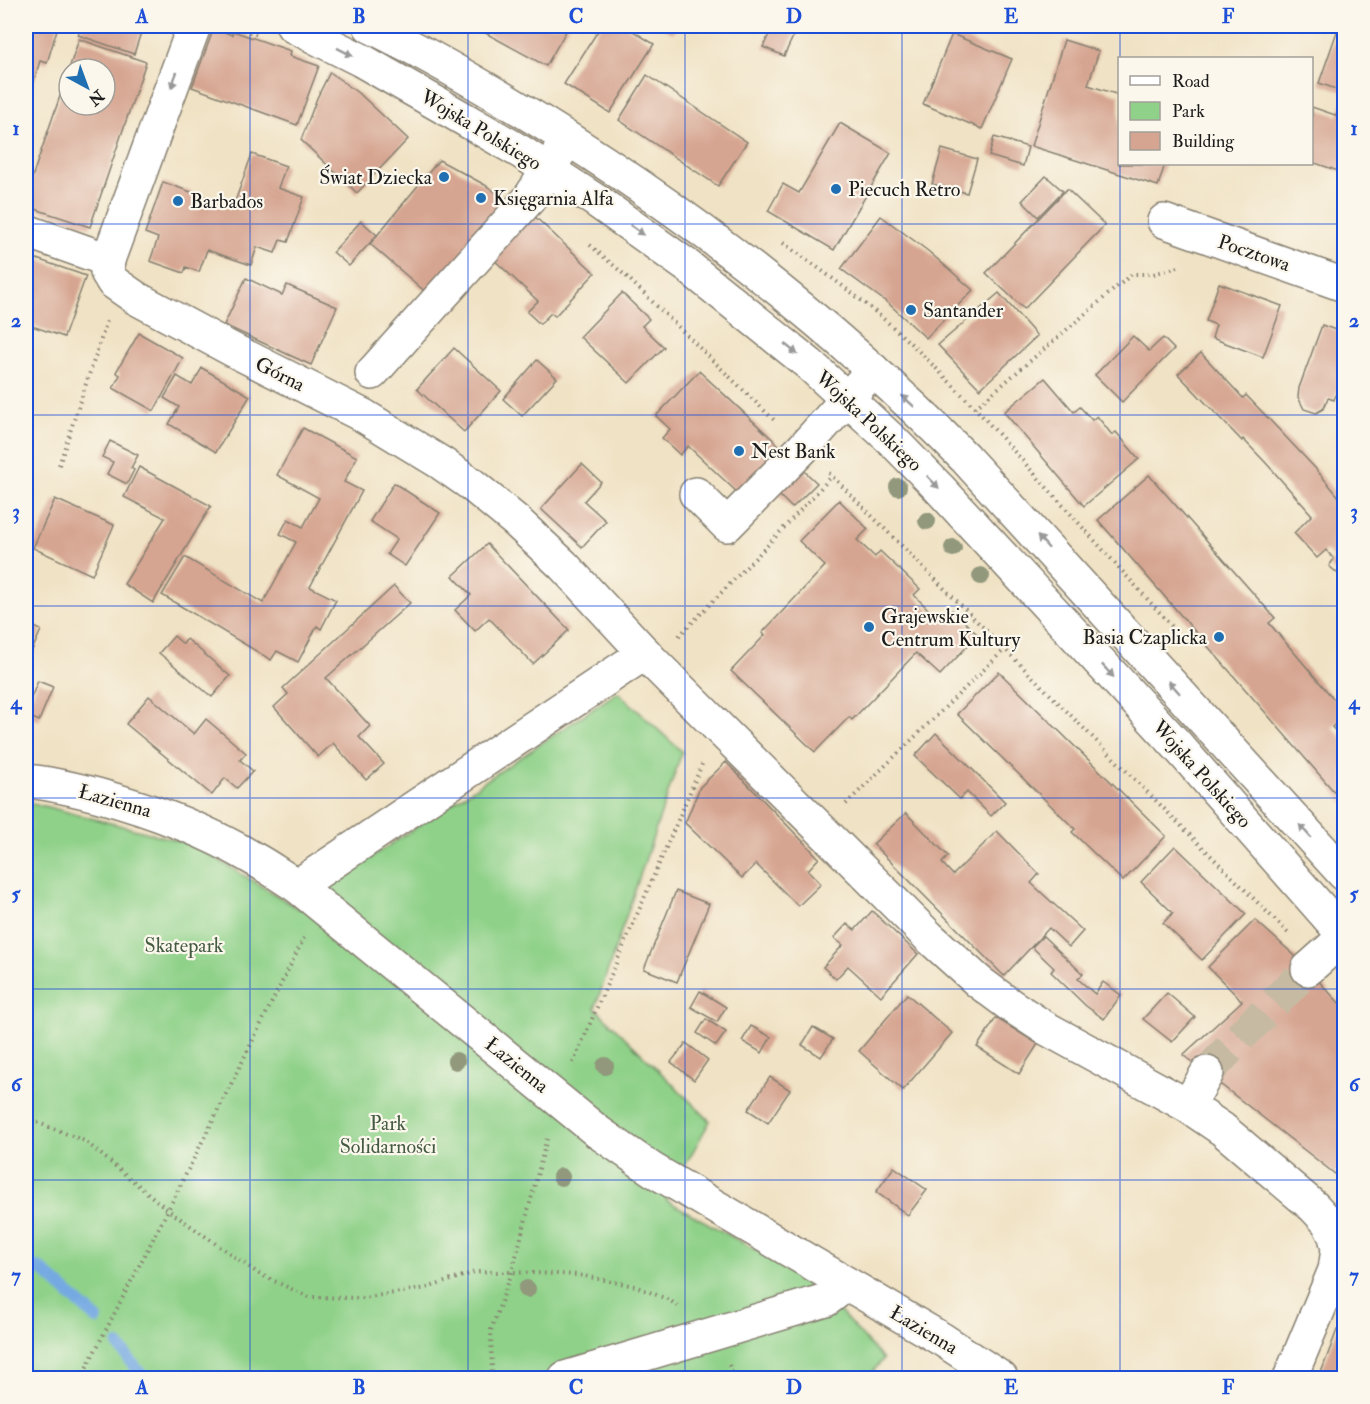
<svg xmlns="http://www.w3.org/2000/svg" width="1370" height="1404" viewBox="0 0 1370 1404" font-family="'IM FELL Double Pica',serif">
  <rect width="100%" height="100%" fill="#fbf7ec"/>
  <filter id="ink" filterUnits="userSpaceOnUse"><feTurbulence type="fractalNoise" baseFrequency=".0167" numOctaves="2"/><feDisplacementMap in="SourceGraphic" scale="12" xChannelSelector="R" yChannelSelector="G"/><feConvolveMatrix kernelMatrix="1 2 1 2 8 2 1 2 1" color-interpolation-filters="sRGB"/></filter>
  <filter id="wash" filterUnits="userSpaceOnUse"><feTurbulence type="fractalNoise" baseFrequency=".008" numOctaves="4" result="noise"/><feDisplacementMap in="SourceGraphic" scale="24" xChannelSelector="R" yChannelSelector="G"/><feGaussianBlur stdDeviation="1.35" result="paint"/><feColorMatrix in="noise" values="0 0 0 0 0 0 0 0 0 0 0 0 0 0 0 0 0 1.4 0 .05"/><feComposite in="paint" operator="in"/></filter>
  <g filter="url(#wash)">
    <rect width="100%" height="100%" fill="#f0e2c4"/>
    <path fill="#8fd189" stroke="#567652" stroke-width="1.5" d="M618,692l64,60 -87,256 115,113 -44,79 147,82 70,77 -15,19h-842v-575l18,3 148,38 107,65 52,-38z"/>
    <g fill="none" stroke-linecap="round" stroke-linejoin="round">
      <g stroke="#74a9e2" stroke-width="12">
        <path d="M26,1264l15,5 56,50"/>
        <path d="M118,1345l26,33"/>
      </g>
    </g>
    <g id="blocks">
      <g fill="#d6a591">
        <path d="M26,26h32l-11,37 -7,-2 -14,46z"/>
        <path d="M82,26h61l-9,28 -56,-19z"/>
        <path d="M480,26h89l-23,40 -68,-37z"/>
        <path d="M601,26h24l29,18 -44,69 -46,-29z"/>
        <path d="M658,26h19l-4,7z"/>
        <path d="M773,26h25l-14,30 -21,-9z"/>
        <path d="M1339,26h5v66l-25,-9z"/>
        <path d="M214,28l18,7 1,-4 58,20 -1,5 29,10 -22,59 -105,-38z"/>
        <path d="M952,34l60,25 -30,70 -59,-25z"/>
        <path d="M79,39l67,23 -56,165 -64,-21v-11l43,-125v35h36v-36h-36z"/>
        <path d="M1064,40l35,11 -11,34 31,10v69h46l-7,22 -127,-40z"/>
        <path d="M330,72l32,24 46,43 -51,54 -56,-53 16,-42z"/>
        <path d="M647,75l100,67 -29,44 -99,-66z"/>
        <path d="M1344,97v76l-32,-11v-55l26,9z"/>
        <path d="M840,123l51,30 -57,97 -66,-39 15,-27 16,9z"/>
        <path d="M994,137l34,10 -5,19 -34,-10z"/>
        <path d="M942,149l35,10 -10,34 -35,-9z"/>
        <path d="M252,154l34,12 -8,22 26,9 -16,45 -8,-2 -5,13 -18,-6 -6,18 -44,-15 -8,22 -13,-5 -2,6 -34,-12 8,-23 -13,-5 18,-51 70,25z"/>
        <path d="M439,160l46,25 25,17 -82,92 -58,-50z"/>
        <path d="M1046,176l17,15 -25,26 -16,-16z"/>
        <path d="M1067,189l38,36 -81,84 -38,-36z"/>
        <path d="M530,212l65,61 -40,43 -4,-3 -11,11 -13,-12 11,-11 -48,-45z"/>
        <path d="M881,216l47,35 45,39 -47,48 -37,-34 -48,-35z"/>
        <path d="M361,221l16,14 -28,31 -16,-14z"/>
        <path d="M1344,243v15l-4,-2z"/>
        <path d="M31,257l55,19 -22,61 -38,-13v-52z"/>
        <path d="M246,278l36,17 5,-10 50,22 -26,58 -87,-40z"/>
        <path d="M1219,283l63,23 -19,51 -51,-19 4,-13 -10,-4z"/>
        <path d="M622,293l27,26 -7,7 22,21 -35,36 -49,-46z"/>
        <path d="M999,293l38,43 -57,53 -42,-44z"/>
        <path d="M1322,325l22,8v57l-6,-2 -4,12 -6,-2 -5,11 -7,4 -12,-4 -6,-12 1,-9z"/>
        <path d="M139,333l44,25 -29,53 -41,-23 7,-13 -4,-3z"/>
        <path d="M1133,336l16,15 14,-13 11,11 -52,53 -27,-27z"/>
        <path d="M454,348l47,43 -37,41 -47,-43z"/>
        <path d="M1201,353l42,45 3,-3 21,22 48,51 29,35v76l-15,-13 5,-7 -8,-9 -9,8 -23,-25 18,-18 -46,-52 -23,-24 -1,2 -64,-67z"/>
        <path d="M537,360l20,18 -35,38 -19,-17z"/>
        <path d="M202,368l48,28 -34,56 -47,-28 10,-17 -15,-9 13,-22 15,9z"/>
        <path d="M699,371l84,78 -43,46 -52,-49 -8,9 -18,-17 8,-9 -14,-13z"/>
        <path d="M1045,378l29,34 6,-5 12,13 5,-4 15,19 4,-3 23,27 -55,47 -80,-94z"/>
        <path d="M303,428l54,29 -13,25 18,9 -52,96 26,13 -15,29 -4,-3 -19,36 -21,-11 -6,9 -109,-65 23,-38 78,46 33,-61 -16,-8 8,-15 15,8 16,-29 -42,-23z"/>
        <path d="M110,441l28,14 -7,13 3,2 -7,14 -20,-10 6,-12 -11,-5z"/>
        <path d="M582,464l19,18 -17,19 22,20 -24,26 -41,-38z"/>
        <path d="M139,467l72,39 -58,97 -29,-19 41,-66 -41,-21z"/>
        <path d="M800,467l17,16 -25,25 -16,-16z"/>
        <path d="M1149,475l126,143 -6,5 75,88v5l-12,11 12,13v63l-246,-283z"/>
        <path d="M394,483l46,30 -35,53 -18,-12 10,-15 -27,-18z"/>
        <path d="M55,499l59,26 -22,50 -59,-27z"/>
        <path d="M839,500l29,29 -11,11 18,17 5,-6 40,38 -6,6 26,26 12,-11 26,25 -38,40 -24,-22 -64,67 -3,-3 -34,35 -84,-81 34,-36 -3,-2 63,-67 -26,-25z"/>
        <path d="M487,544l82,86 -36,34 -44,-46 -14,13 -20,-21 16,-15 -18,-19z"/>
        <path d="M394,586l16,17 -84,75 44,48 -11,11 25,27 -18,16 -33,-37 -15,14 -44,-50 14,-13 -5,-6z"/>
        <path d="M26,623l15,7 -15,34z"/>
        <path d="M174,636l9,8 4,-5 43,37 -18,21 -53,-44z"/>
        <path d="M999,672l167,164 -43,45 -51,-49 3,-3 -118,-115z"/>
        <path d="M38,681l15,6 -14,34 -13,-6v-5z"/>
        <path d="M149,696l45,38 12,-15 40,34 -6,7 13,11 -16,17 -12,-10 -13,17 -86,-71z"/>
        <path d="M936,733l69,69 -14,14 -24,-24 -7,7 -45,-43z"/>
        <path d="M726,762l93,96 -11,12 13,14 -23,22 -42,-42 -14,14 -57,-55 15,-36z"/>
        <path d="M906,813l42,43 -6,7 11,12 44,-44 42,43 -8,9 52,48 -14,16 -20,-19 -45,48 -131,-132z"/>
        <path d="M1175,846l71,68 -44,46 -39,-37 10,-10 -32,-31z"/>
        <path d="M676,891l33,13 -32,78 -33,-13z"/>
        <path d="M872,911l46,43 -37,42 -33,-30 -12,13 -13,-12 20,-22 -9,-7 13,-14 8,6z"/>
        <path d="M1255,920l38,34 51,54v163l-9,3 -152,-119 59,-54 -34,-34z"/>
        <path d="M1043,936l40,38 -5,5 17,15 8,-12 18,13 -17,24 -18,-13 -35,-34 3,-4 -22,-21z"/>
        <path d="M700,991l26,16 -9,15 -26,-15z"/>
        <path d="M1167,993l28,24 -23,25 -29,-23z"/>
        <path d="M907,994l45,39 -49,57 -44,-39z"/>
        <path d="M996,1018l42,26 -19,30 -42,-27z"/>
        <path d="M706,1019l20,13 -10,14 -19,-13z"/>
        <path d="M751,1026l20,11 -9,16 -20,-12z"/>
        <path d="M813,1027l20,12 -12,18 -19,-12z"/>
        <path d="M686,1043l22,17 -14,20 -23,-18z"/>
        <path d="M770,1077l20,13 -22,33 -20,-13z"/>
        <path d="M894,1167l33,23 -19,25 -32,-23z"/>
        <path d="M1337,1330l7,3v45h-25z"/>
      </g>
    </g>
  </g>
  <g filter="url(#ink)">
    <use href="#blocks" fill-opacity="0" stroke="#867f70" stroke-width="1.5"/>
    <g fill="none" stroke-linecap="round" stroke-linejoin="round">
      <path stroke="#c6baa2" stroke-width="33" stroke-dasharray="33 16" stroke-linecap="butt" d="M1207,1073l35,-38 66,-66"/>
      <defs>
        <g id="minor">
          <path d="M194,26l-86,234 -1,12 6,10 23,16 95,51 133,67 77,47 30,21 45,37 47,44 89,96 66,66 211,210 50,45 31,23 32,21 146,80 34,23 92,78 14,15 7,14 3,13 -3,21 -45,108"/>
          <path d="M1164,221l180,64"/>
          <path d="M26,231l82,29"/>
          <path d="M372,373l157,-174 39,-60"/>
          <path d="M696,494l31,31 76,-77 70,-78"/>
          <path d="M26,781c24,2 48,8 71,14 55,15 109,35 157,64 15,8 28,18 43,27l301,246 55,38 290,170 58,38"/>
          <path d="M297,886l348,-233"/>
          <path d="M1308,969l36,-32"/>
          <path d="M1188,1106l19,-33"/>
          <path d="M565,1378l261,-78 21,-16"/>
        </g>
        <g id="major">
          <path d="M293,26l68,34 84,48 76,44 77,50 88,63 123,99 85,78 45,46 236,255 169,192"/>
          <path d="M370,26c46,22 91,48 135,74 168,100 323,219 460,358l379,416"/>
        </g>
      </defs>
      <use href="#minor" stroke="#867f70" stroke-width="36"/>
      <use href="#major" stroke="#867f70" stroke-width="36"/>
      <g stroke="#867f70" stroke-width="4" stroke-dasharray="1.5 4.5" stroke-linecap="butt">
        <path d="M232,26l26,9"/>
        <path d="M783,243c33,23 65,46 96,72 34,29 65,61 96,93l203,225"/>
        <path d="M590,245l37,32 149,145"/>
        <path d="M975,408l157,-134h21l26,-7"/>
        <path d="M59,465l48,-144"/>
        <path d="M829,473l461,462"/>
        <path d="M679,636l87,-89 66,-71"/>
        <path d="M846,804l158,-154"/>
        <path d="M573,1063l130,-301"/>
        <path d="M26,1118l59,23 83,69 91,64 50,23 53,1 65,-10 48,-16h37l67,3 56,11 34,14 9,6"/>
        <path d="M729,1365l5,13"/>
        <path d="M81,1378l87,-168 136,-272"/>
        <path d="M492,1378l-1,-48 21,-58 35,-134"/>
      </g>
      <use href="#minor" stroke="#fff" stroke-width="33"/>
      <use href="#major" stroke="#fff" stroke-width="33"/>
    </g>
    <g fill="#91987c">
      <circle cx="898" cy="487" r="9"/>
      <circle cx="927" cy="521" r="9"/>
      <circle cx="953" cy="548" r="9"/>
      <circle cx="981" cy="576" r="9"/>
      <circle cx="456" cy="1061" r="9"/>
      <circle cx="605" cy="1066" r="9"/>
      <circle cx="561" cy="1177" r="9"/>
      <circle cx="527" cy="1289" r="9"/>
    </g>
    <defs><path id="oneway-solid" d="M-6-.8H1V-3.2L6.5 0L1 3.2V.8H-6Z" transform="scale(1.5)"/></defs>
    <g fill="#999">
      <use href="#oneway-solid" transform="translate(345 52) rotate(27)"/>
      <use href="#oneway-solid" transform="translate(174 80) rotate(110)"/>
      <use href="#oneway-solid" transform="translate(637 230) rotate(36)"/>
      <use href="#oneway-solid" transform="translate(791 349) rotate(39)"/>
      <use href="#oneway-solid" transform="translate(908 401) rotate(-138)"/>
      <use href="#oneway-solid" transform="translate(933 482) rotate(46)"/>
      <use href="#oneway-solid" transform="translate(1043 542) rotate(-132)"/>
      <use href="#oneway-solid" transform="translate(1108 671) rotate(47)"/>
      <use href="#oneway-solid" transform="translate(1174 687) rotate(-132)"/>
      <use href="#oneway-solid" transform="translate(1305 831) rotate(-132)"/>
    </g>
  </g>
  <path fill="none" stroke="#1d4ed8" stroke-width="1.5" stroke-opacity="0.55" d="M250,26v1352M468,26v1352M685,26v1352M902,26v1352M1120,26v32M1120,164v1214M26,224h1318M26,415h1318M26,606h1318M26,798h1318M26,989h1318M26,1180h1318"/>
  <g fill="#1f6fb2" stroke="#fbf7ec" stroke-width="2">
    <circle cx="444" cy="177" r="6"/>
    <circle cx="836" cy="189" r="6"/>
    <circle cx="481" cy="198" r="6"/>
    <circle cx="178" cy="201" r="6"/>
    <circle cx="911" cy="310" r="6"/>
    <circle cx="739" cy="451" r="6"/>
    <circle cx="869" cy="627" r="6"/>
    <circle cx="1219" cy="637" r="6"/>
  </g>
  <g text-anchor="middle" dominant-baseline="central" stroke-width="4.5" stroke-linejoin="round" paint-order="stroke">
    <g font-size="20" fill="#1c1c1c" stroke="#fbf7ec">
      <text transform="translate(481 130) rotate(31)">Wojska Polskiego</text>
      <text transform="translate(1254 253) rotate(19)">Pocztowa</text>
      <text transform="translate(280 374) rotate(27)">Górna</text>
      <text transform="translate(869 421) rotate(43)">Wojska Polskiego</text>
      <text transform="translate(1202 774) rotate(48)">Wojska Polskiego</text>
      <text transform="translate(115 801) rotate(16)">Łazienna</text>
      <text transform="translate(517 1065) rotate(39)">Łazienna</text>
      <text transform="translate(924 1330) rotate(31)">Łazienna</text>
    </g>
    <g font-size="20" fill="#1c1c1c" stroke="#fbf7ec" text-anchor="start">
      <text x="432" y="177" text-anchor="end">Świat Dziecka</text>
      <text x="848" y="189">Piecuch Retro</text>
      <text x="493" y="198">Księgarnia Alfa</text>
      <text x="190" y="201">Barbados</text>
      <text x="923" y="310">Santander</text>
      <text x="751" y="451">Nest Bank</text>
      <text x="881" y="616">Grajewskie<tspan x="881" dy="23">Centrum Kultury</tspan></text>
      <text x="1207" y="637" text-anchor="end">Basia Czaplicka</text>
    </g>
    <g font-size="20" fill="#445b42" stroke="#fbf7ec">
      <text x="184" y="945">Skatepark</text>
      <text x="388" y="1123">Park<tspan x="388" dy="23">Solidarności</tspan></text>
    </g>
  </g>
  <rect width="1370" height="1404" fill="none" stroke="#fbf7ec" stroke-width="66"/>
  <rect x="1118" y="57" width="195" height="108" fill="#fbf7ec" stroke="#a29f99" stroke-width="1.5"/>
  <rect x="1130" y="76" width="30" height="9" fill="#ffffff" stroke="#a29f99" stroke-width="1.5"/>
  <text x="1172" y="87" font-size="18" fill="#1c1c1c">Road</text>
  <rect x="1130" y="102" width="30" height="18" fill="#8fd189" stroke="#a29f99" stroke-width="1.5"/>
  <text x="1172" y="117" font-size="18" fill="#1c1c1c">Park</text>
  <rect x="1130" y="132" width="30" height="18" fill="#d6a591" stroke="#a29f99" stroke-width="1.5"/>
  <text x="1172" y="147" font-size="18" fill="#1c1c1c">Building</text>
  <g transform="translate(87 87) rotate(139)"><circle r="28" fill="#fbf7ec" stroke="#a29f99" stroke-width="1.5"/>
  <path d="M0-4.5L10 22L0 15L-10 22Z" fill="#1f6fb2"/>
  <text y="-9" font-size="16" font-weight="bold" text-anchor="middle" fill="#1c1c1c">N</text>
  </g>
  <rect x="33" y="33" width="1304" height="1338" fill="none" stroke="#1d4ed8" stroke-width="2"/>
  <g font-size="20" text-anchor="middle" font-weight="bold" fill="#1d4ed8">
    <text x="142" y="23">A</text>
    <text x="359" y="23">B</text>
    <text x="576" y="23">C</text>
    <text x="794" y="23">D</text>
    <text x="1011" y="23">E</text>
    <text x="1228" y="23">F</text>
    <text x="16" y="135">1</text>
    <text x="1354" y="135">1</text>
    <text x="16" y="327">2</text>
    <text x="1354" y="327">2</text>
    <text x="16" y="518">3</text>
    <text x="1354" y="518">3</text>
    <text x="16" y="709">4</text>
    <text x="1354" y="709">4</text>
    <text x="16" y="900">5</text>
    <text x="1354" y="900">5</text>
    <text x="16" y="1091">6</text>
    <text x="1354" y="1091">6</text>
    <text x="16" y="1282">7</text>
    <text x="1354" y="1282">7</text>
    <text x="142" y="1394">A</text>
    <text x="359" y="1394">B</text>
    <text x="576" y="1394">C</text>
    <text x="794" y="1394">D</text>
    <text x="1011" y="1394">E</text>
    <text x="1228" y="1394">F</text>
  </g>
</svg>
